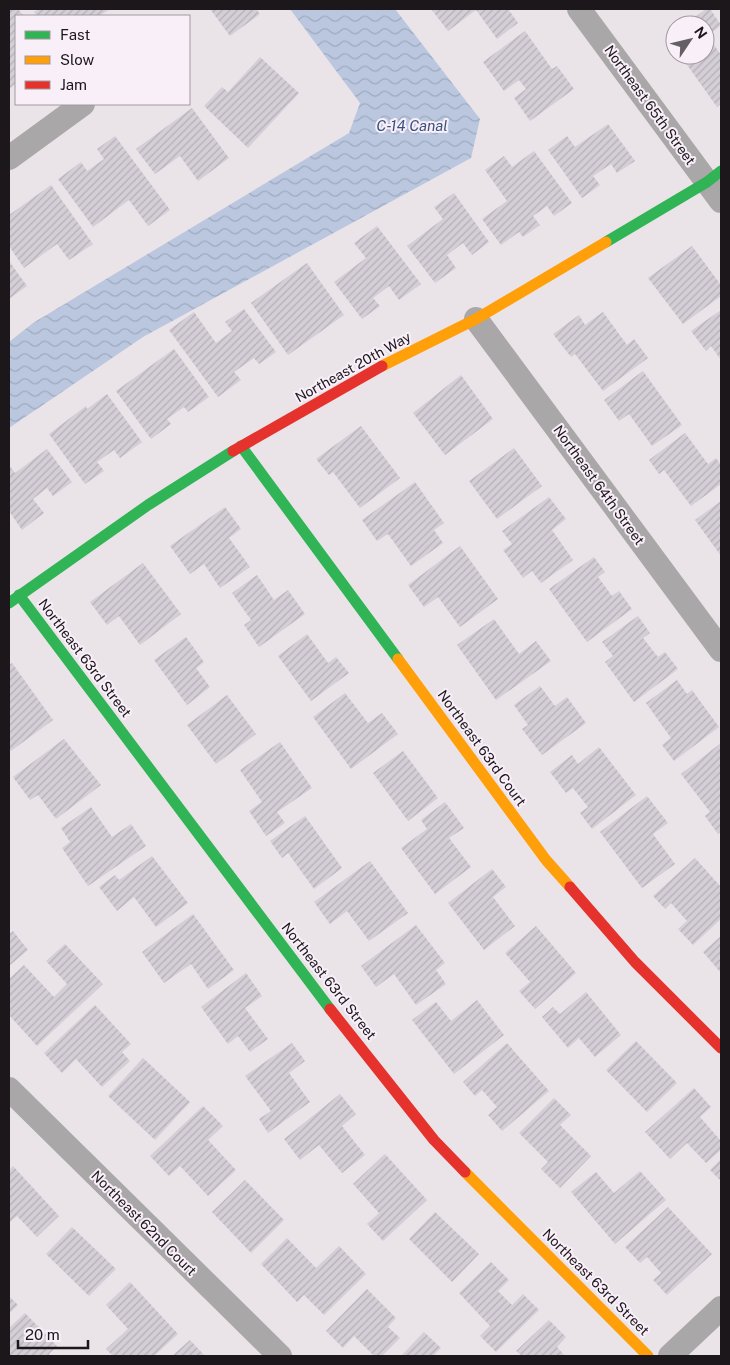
<svg xmlns="http://www.w3.org/2000/svg" width="730" height="1365" viewBox="0 0 730 1365" font-family="'Public Sans',sans-serif">
  <defs>
    <pattern id="water-waves" width="16" height="10" patternUnits="userSpaceOnUse" patternTransform="scale(1.25)"><rect width="16" height="10" fill="#bac7df"/><path d="M0 5q4-4 8 0t8 0" fill="none" stroke="#9faabf"/></pattern>
    <pattern id="building-hatch" width="6" height="6" patternUnits="userSpaceOnUse" patternTransform="scale(1.25)"><rect width="6" height="6" fill="#d4ced7"/><path d="M-1 1l2-2M0 6l6-6M5 7l2-2" fill="none" stroke="#b5b0b8"/></pattern>
  </defs>
  <rect width="100%" height="100%" fill="#eae4e9"/>
  <path fill="url(#water-waves)" d="M290,9h105l85,110 -9,39 -328,179 -134,91v-86l24,-19 316,-190 11,-30z"/>
  <g fill="url(#building-hatch)">
    <path d="M9,9h9l6,7h-8v67l-7,6z"/>
    <path d="M39,9h71l-11,7h-62l-3,-4z"/>
    <path d="M210,9h46l4,5 -30,22z"/>
    <path d="M431,9h77l10,14 -21,16 -21,-29 -28,21z"/>
    <path d="M706,9h4l11,16 -13,11 13,19v49l-4,3 -37,-52h25v-30h-21z"/>
    <path d="M525,31l27,38 5,-3 17,23 -44,32 -16,-23 12,-9 -7,-9 -15,11 -21,-29z"/>
    <path d="M675,31v18l-8,-12z"/>
    <path d="M260,57l39,36 -51,55 -44,-42 18,-19 6,5z"/>
    <path d="M192,108l37,50 -31,23 -18,-25 -25,18 -19,-25z"/>
    <path d="M608,124l27,37 -18,12 -6,-9 -18,12 7,9 -18,13 -34,-48 19,-14 8,11z"/>
    <path d="M115,136l55,74 -22,16 -19,-26 -36,27 -35,-48 23,-17 6,9 17,-12 -7,-10z"/>
    <path d="M534,151l38,52 -18,13 -7,-10 -14,10 7,9 -17,12 -4,-5 -18,13 -19,-26 25,-18 -22,-31 19,-14 8,11z"/>
    <path d="M51,185l42,59 -24,16 -12,-16 -33,24 -15,-22v-31z"/>
    <path d="M454,193l35,49 -17,13 -9,-12 -16,12 9,13 -21,15 -28,-37 36,-27 -9,-12z"/>
    <path d="M377,226l44,58 -22,16 -10,-14 -16,12 7,8 -18,13 -28,-37 32,-24 -12,-15z"/>
    <path d="M692,246l29,39v11l-38,28 -35,-46z"/>
    <path d="M9,261l18,25 -18,13z"/>
    <path d="M307,263l37,52 -56,40 -37,-52z"/>
    <path d="M244,309l32,43 -17,12 -5,-6 -20,14 7,8 -23,17 -49,-67 25,-18 22,31 16,-12 -7,-9z"/>
    <path d="M721,310v50l-10,-14 -5,5 -15,-20z"/>
    <path d="M603,312l24,33 7,-6 14,19 -45,33 -28,-37 -4,3 -18,-23 26,-19 6,10z"/>
    <path d="M174,349l35,48 -21,15 -4,-5 -17,12 4,5 -20,15 -35,-48z"/>
    <path d="M643,371l39,54 -30,21 -23,-32 -10,7 -15,-21z"/>
    <path d="M461,375l32,44 -48,36 -32,-42z"/>
    <path d="M107,394l35,48 -22,16 -6,-8 -17,12 7,9 -19,13 -36,-50 37,-28 1,3z"/>
    <path d="M361,426l39,52 -40,30 -27,-36 -4,3 -13,-16z"/>
    <path d="M685,433l23,31 8,-6 5,7v19l-30,22 -27,-36 -5,4 -10,-14z"/>
    <path d="M514,448l28,38 -45,33 -28,-38z"/>
    <path d="M47,449l25,33 -19,14 -6,-8 -14,11 11,14 -22,17 -13,-19v-46l6,8z"/>
    <path d="M415,482l29,41 -10,7 9,13 -32,23 -23,-32 -11,7 -15,-21z"/>
    <path d="M549,497l17,22 -14,11 21,30 -32,23 -9,-12 -9,7 -20,-28 9,-6 -10,-13z"/>
    <path d="M721,501v55l-26,-36z"/>
    <path d="M225,507l16,22 -12,9 21,29 -30,21 -16,-24 -14,10 -20,-28z"/>
    <path d="M460,546l38,53 -38,28 -22,-30 -14,10 -16,-22z"/>
    <path d="M594,557l11,15 -7,5 14,19 7,-5 13,18 -45,33 -38,-53z"/>
    <path d="M143,563l38,51 -41,31 -21,-29 -12,9 -17,-23z"/>
    <path d="M257,575l17,25 14,-10 17,24 -46,33 -15,-22 7,-5 -19,-27z"/>
    <path d="M638,616l12,17 -7,5 15,19 7,-5 13,17 -44,33 -29,-40 8,-6 -11,-14z"/>
    <path d="M494,619l25,35 17,-13 15,20 -55,39 -39,-55z"/>
    <path d="M307,634l21,29 8,-6 13,16 -38,28 -33,-45z"/>
    <path d="M186,637l18,25 -8,6 14,19 -23,18 -33,-45z"/>
    <path d="M12,663l41,57 -42,31 -2,-3v-83z"/>
    <path d="M677,680l10,14 5,-4 27,37 -45,34 -12,-16 9,-7 -25,-35z"/>
    <path d="M540,686l15,20 12,-9 19,26 -44,32 -20,-26 6,-4 -14,-20z"/>
    <path d="M345,693l23,30 14,-10 16,21 -47,35 -38,-52z"/>
    <path d="M227,695l29,39 -40,30 -29,-39z"/>
    <path d="M64,739l37,46 -45,34 -18,-24 -8,5 -17,-23z"/>
    <path d="M280,742l32,46 -35,24 8,11 -19,13 -17,-25 13,-9 -22,-32z"/>
    <path d="M721,743v88l-3,3 -13,-18 5,-4 -29,-38z"/>
    <path d="M599,747l37,48 -44,34 -12,-16 8,-6 -15,-19 -7,5 -16,-21 22,-17 6,9z"/>
    <path d="M403,751l35,47 -30,23 -35,-48z"/>
    <path d="M647,796l21,27 -15,11 22,30 -33,24 -42,-56z"/>
    <path d="M445,802l19,26 -15,10 22,29 -36,27 -34,-46 26,-19 -6,-9z"/>
    <path d="M91,807l21,30 19,-13 15,22 -58,40 -26,-38 8,-6 -9,-14z"/>
    <path d="M305,816l37,52 -28,21 -26,-36 -6,5 -12,-17z"/>
    <path d="M152,856l36,47 -32,24 -22,-30 -17,14 -18,-24 16,-12 4,5z"/>
    <path d="M695,858l26,29v32l-28,26 -15,-16 9,-8 -16,-18 -6,6 -12,-13z"/>
    <path d="M370,861l38,52 -39,28 -22,-30 -17,13 -16,-22z"/>
    <path d="M492,869l14,18 -13,10 22,29 -31,24 -36,-47z"/>
    <path d="M193,914l41,56 -26,19 -17,-25 -27,19 -22,-31z"/>
    <path d="M416,925l29,38 -9,7 10,14 -30,21 -22,-31 -18,13 -15,-21z"/>
    <path d="M536,926l40,47 -41,36 -16,-18 11,-9 -25,-29z"/>
    <path d="M13,931l15,19 -19,16v-32z"/>
    <path d="M721,936v37l-18,-21z"/>
    <path d="M65,944l38,40 -66,62 -28,-31v-36l15,-14 30,32 13,-13 -21,-23z"/>
    <path d="M246,973l16,23 -17,12 23,31 -18,13 -12,-16 -10,8 -27,-37z"/>
    <path d="M586,992l35,43 -26,22 -16,-19 -11,10 -26,-31 11,-10 7,7z"/>
    <path d="M477,1000l27,35 -50,39 -42,-54 24,-18 15,19z"/>
    <path d="M95,1005l36,39 -9,8 8,9 -28,26 -26,-28 -14,14 -18,-20z"/>
    <path d="M636,1041l41,42 -30,29 -41,-42z"/>
    <path d="M292,1043l13,18 -16,12 21,29 -42,31 -9,-14 12,-8 -26,-35z"/>
    <path d="M507,1043l42,48 -47,40 -14,-16 9,-8 -15,-17 -7,6 -12,-14z"/>
    <path d="M143,1058l47,44 -35,38 -47,-44z"/>
    <path d="M694,1088l17,19 -11,10 21,24v9l-15,13 -19,-20 -17,16 -25,-27z"/>
    <path d="M340,1094l16,20 -14,12 23,29 -23,18 -23,-28 -19,15 -16,-21z"/>
    <path d="M554,1098l17,17 -11,10 31,31 -31,32 -19,-19 7,-7 -29,-29z"/>
    <path d="M203,1106l20,20 -15,14 28,30 -28,26 -28,-30 -11,10 -19,-20z"/>
    <path d="M385,1154l42,46 -44,41 -16,-17 12,-11 -26,-29z"/>
    <path d="M721,1159v22l-11,-11z"/>
    <path d="M13,1166l46,50 -22,21 -20,-21 -8,7v-52z"/>
    <path d="M640,1171l26,29 -51,44 -44,-52 25,-20 18,21z"/>
    <path d="M245,1180l39,40 -33,33 -39,-41z"/>
    <path d="M668,1207l44,47 -45,41 -14,-15 8,-7 -14,-16 -7,6 -15,-16z"/>
    <path d="M435,1212l44,42 -27,28 -43,-43z"/>
    <path d="M72,1227l44,42 -27,27 -43,-42z"/>
    <path d="M287,1238l29,30 23,-22 27,28 -42,41 -20,-20 -7,7 -36,-38z"/>
    <path d="M491,1262l18,18 -11,11 14,14 11,-11 16,16 -43,42 -16,-16 10,-10 -31,-33z"/>
    <path d="M130,1282l48,52 -24,22h-41l-7,-7 22,-20 -22,-24z"/>
    <path d="M367,1289l29,29 -8,9 12,11 -18,18h-8l-20,-20 -11,12 -17,-17z"/>
    <path d="M9,1296l9,9 -9,9z"/>
    <path d="M25,1313l32,33 -8,8 2,2h-42v-28z"/>
    <path d="M549,1320l17,17 -9,10 8,9h-43l-6,-5z"/>
    <path d="M424,1332l17,16 -8,8h-32z"/>
    <path d="M190,1340l15,16h-33z"/>
  </g>
  <g fill="none" stroke-linecap="round" stroke-linejoin="round">
    <g stroke="#a9a7a8" stroke-width="24">
      <path d="M579,9l142,192"/>
      <path d="M9,158l74,-54"/>
      <path d="M476,319l245,331"/>
      <path d="M9,1089l271,267"/>
      <path d="M670,1356l51,-48"/>
    </g>
    <g stroke="#30b455" stroke-width="11">
      <path d="M606,242l101,-60 14,-11"/>
      <path d="M241,446l157,213"/>
      <path d="M19,595l311,414"/>
      <path d="M9,603l139,-98 85,-54"/>
    </g>
    <g stroke="#ff9f0a" stroke-width="11">
      <path d="M382,366l94,-47 130,-77"/>
      <path d="M398,659l148,201 24,27"/>
      <path d="M465,1172l183,184"/>
    </g>
    <g stroke="#e5322d" stroke-width="11">
      <path d="M233,451l149,-85"/>
      <path d="M570,887l65,75 86,86"/>
      <path d="M330,1009l104,131 31,32"/>
    </g>
  </g>
  <g text-anchor="middle" dominant-baseline="central" stroke-width="4" stroke-linejoin="round" paint-order="stroke">
    <g font-size="14" fill="#1b171b" stroke="#f9eff9">
      <text transform="translate(650 105) rotate(54)">Northeast 65th Street</text>
      <text transform="translate(353 367) rotate(-29)">Northeast 20th Way</text>
      <text transform="translate(599 485) rotate(54)">Northeast 64th Street</text>
      <text transform="translate(85 658) rotate(53)">Northeast 63rd Street</text>
      <text transform="translate(482 748) rotate(54)">Northeast 63rd Court</text>
      <text transform="translate(329 981) rotate(52)">Northeast 63rd Street</text>
      <text transform="translate(144 1223) rotate(45)">Northeast 62nd Court</text>
      <text transform="translate(596 1282) rotate(45)">Northeast 63rd Street</text>
    </g>
    <g font-size="15" font-style="italic" fill="#375481" stroke="#f9eff9">
      <text x="412" y="125">C-14 Canal</text>
    </g>
  </g>
  <rect width="730" height="1365" fill="none" stroke="#1b171b" stroke-width="20"/>
  <rect x="15" y="15" width="175" height="90" fill="#f9eff9" stroke="#a099a0"/>
  <rect x="25" y="31" width="25" height="8" fill="#30b455" stroke="#a099a0"/>
  <text x="60" y="40" font-size="15" fill="#1b171b">Fast</text>
  <rect x="25" y="56" width="25" height="8" fill="#ff9f0a" stroke="#a099a0"/>
  <text x="60" y="65" font-size="15" fill="#1b171b">Slow</text>
  <rect x="25" y="81" width="25" height="8" fill="#e5322d" stroke="#a099a0"/>
  <text x="60" y="90" font-size="15" fill="#1b171b">Jam</text>
  <g transform="translate(690 40) rotate(55)"><circle r="24" fill="#f9eff9" stroke="#a099a0"/>
  <path d="M0-4L9 19L0 12L-9 19Z" fill="#635f63"/>
  <text y="-8" font-size="14" font-weight="bold" text-anchor="middle" fill="#1b171b">N</text>
  </g>
  <path d="M18 1340v8h70v-8" fill="none" stroke="#1b171b" stroke-width="2.5"/>
  <text x="25" y="1340" font-size="15" fill="#1b171b" stroke="#f9eff9" stroke-width="4" paint-order="stroke">20 m</text>
</svg>
